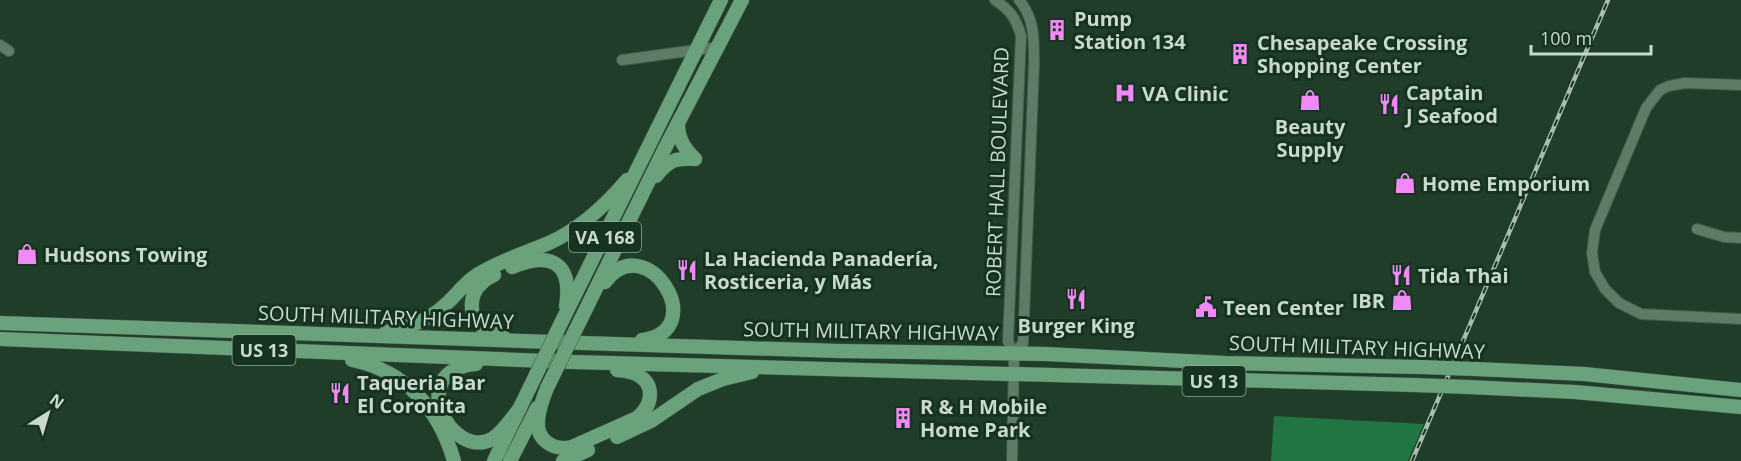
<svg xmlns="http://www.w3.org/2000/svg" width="1741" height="461" viewBox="0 0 1741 461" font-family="'Open Sans',sans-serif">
  <rect width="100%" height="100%" fill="#203d29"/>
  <path fill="#207543" d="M1274,416l150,8 -16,37h-137z"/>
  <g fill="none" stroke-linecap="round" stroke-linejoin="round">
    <defs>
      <g id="minor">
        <path d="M995,0c16,11 21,18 26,36l-13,305 6,13 -2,107"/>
        <path d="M0,45l9,6"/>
        <path d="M622,60l96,-13"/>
        <path d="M1741,85l-56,-2 -16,3 -9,4 -14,18 -51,122 -3,23 3,19 10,17 14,14 22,11 100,5"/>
        <path d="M1697,229l27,8 17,1"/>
        <path d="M1014,354l9,-11 11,-279c0,-24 1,-45 -15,-64"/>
      </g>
      <g id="major">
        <path d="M678,123c0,16 6,25 17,36"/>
        <path d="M656,176c13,-16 19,-18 39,-17"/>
        <path d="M512,267c38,-16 61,-5 54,39"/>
        <path d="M494,275c-4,2 -9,4 -12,8 -13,11 -14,32 -1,43 6,6 15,8 22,10"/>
        <path d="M605,282c41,-56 108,49 37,58"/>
        <path d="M563,319l158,-319"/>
        <path d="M581,319l83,-169 78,-150"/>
        <path d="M0,323l583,20 255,8 208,3 179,9 196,4"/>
        <path d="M386,332c21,-5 42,-11 58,-26 12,-10 20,-23 33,-31 22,-14 48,-22 72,-32 31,-14 56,-37 78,-63"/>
        <path d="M0,339l573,23 841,23"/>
        <path d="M352,360c54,11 87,49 102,101"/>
        <path d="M476,364c-72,6 -25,97 16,75 11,-7 20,-21 28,-31"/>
        <path d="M1475,369l109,5 157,16"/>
        <path d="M1468,387l107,5 166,15"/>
        <path d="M547,388c-4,10 -8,21 -9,32 -2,20 15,31 34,27l65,-29c15,-12 20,-34 -1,-44 -6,-3 -13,-3 -19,-4"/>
        <path d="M617,437l34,-16 47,-32 25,-10 29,-7"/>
        <path d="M494,461l36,-74"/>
        <path d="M510,461l27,-53"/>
        <path d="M563,461l25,-11"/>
      </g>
    </defs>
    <use href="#minor" stroke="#405a4a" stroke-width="12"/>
    <use href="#major" stroke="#405a4a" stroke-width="15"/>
    <use href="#minor" stroke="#5d7b65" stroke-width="10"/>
    <use href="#major" stroke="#6aa27b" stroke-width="14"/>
    <defs>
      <path id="rail" d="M1412,461l196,-461"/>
    </defs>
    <use href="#rail" stroke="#aabcaf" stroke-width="4.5"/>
    <use href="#rail" stroke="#163220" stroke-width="2" stroke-dasharray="7" stroke-linecap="butt"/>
    <defs>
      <g id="major-bridge">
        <path d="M1421,367l54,2"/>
        <path d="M1414,385l54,2"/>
        <path d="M530,387l33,-68"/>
        <path d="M547,388l34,-69"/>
      </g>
    </defs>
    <use href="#major-bridge" stroke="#405a4a" stroke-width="15" stroke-linecap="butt"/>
    <use href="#major-bridge" stroke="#6aa27b" stroke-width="14"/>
  </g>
  <defs>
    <symbol id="building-bare" viewBox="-9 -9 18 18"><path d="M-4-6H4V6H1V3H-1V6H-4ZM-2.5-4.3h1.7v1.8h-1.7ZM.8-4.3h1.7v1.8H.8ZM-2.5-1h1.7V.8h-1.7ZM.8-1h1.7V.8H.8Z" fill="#f18af4" stroke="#163220" stroke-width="2.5" paint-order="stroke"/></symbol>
    <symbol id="hospital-bare" viewBox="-9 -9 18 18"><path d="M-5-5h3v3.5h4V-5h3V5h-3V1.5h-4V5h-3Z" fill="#f18af4" stroke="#163220" stroke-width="2.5" paint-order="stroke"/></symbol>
    <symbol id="shop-bare" viewBox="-9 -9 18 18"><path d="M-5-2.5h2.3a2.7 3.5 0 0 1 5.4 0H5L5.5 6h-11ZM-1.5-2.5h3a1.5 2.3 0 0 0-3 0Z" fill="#f18af4" stroke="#163220" stroke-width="2.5" paint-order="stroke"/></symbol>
    <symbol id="restaurant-bare" viewBox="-9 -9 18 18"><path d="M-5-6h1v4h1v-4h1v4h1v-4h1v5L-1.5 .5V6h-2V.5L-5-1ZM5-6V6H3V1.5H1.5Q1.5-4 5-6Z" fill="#f18af4" stroke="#163220" stroke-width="2.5" paint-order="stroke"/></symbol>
    <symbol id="civic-bare" viewBox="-9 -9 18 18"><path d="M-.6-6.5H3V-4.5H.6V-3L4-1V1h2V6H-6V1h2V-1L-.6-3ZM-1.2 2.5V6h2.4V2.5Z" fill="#f18af4" stroke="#163220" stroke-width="2.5" paint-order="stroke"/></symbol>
  </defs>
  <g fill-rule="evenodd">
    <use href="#building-bare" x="1042" y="15" width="30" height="30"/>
    <use href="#building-bare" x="1225" y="39" width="30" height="30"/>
    <use href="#hospital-bare" x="1110" y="78" width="30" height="30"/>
    <use href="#shop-bare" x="1295" y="85" width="30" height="30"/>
    <use href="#restaurant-bare" x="1374" y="89" width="30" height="30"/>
    <use href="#shop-bare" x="1390" y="168" width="30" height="30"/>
    <use href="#shop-bare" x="12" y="239" width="30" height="30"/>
    <use href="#restaurant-bare" x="672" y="255" width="30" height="30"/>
    <use href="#restaurant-bare" x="1386" y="260" width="30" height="30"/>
    <use href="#restaurant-bare" x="1061" y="284" width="30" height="30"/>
    <use href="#shop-bare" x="1387" y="285" width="30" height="30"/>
    <use href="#civic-bare" x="1191" y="292" width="30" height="30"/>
    <use href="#restaurant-bare" x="325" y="378" width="30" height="30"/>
    <use href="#building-bare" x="888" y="403" width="30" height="30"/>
  </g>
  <g text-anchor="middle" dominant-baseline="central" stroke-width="6" stroke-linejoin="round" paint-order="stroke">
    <g fill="#163220" stroke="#93a799" stroke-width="1.5">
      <rect x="569" y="222" width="72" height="30" rx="4.5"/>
      <rect x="232.5" y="335" width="63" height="30" rx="4.5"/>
      <rect x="1182.5" y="366" width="63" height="30" rx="4.5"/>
    </g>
    <g font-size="18" font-weight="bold" fill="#c9d9cd">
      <text x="605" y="237">VA 168</text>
      <text x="264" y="350">US 13</text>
      <text x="1214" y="381">US 13</text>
    </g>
    <g font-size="20" font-weight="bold" fill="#c9d9cd" stroke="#163220" text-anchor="start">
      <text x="1074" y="18">Pump<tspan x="1074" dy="23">Station 134</tspan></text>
      <text x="1257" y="42">Chesapeake Crossing<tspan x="1257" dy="23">Shopping Center</tspan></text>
      <text x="1406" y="92">Captain<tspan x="1406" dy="23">J Seafood</tspan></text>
      <text x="1142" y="93">VA Clinic</text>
      <text x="1310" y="126" text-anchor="middle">Beauty<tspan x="1310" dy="23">Supply</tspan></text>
      <text x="1422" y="183">Home Emporium</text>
      <text x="44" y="254">Hudsons Towing</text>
      <text x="704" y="258">La Hacienda Panadería,<tspan x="704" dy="23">Rosticeria, y Más</tspan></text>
      <text x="1418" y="275">Tida Thai</text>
      <text x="1385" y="300" text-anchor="end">IBR</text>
      <text x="1223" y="307">Teen Center</text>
      <text x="1076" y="325" text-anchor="middle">Burger King</text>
      <text x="357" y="382">Taqueria Bar<tspan x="357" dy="23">El Coronita</tspan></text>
      <text x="920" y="406">R &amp; H Mobile<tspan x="920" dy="23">Home Park</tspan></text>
    </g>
    <g font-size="20" fill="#c9d9cd" stroke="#163220">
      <text transform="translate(997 172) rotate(-88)">ROBERT HALL BOULEVARD</text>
      <text transform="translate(386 317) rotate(2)">SOUTH MILITARY HIGHWAY</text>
      <text transform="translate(871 331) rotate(1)">SOUTH MILITARY HIGHWAY</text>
      <text transform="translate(1357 347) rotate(2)">SOUTH MILITARY HIGHWAY</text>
    </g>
  </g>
  <g transform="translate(48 413) rotate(37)" stroke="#163220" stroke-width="4.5" paint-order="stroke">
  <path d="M0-4.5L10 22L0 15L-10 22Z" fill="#c9d9cd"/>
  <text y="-9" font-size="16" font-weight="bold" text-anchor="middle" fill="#c9d9cd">N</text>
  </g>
  <path d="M1531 45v9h120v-9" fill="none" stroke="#c9d9cd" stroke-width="3"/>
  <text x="1540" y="45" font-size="18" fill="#c9d9cd" stroke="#163220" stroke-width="4.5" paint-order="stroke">100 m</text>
</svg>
